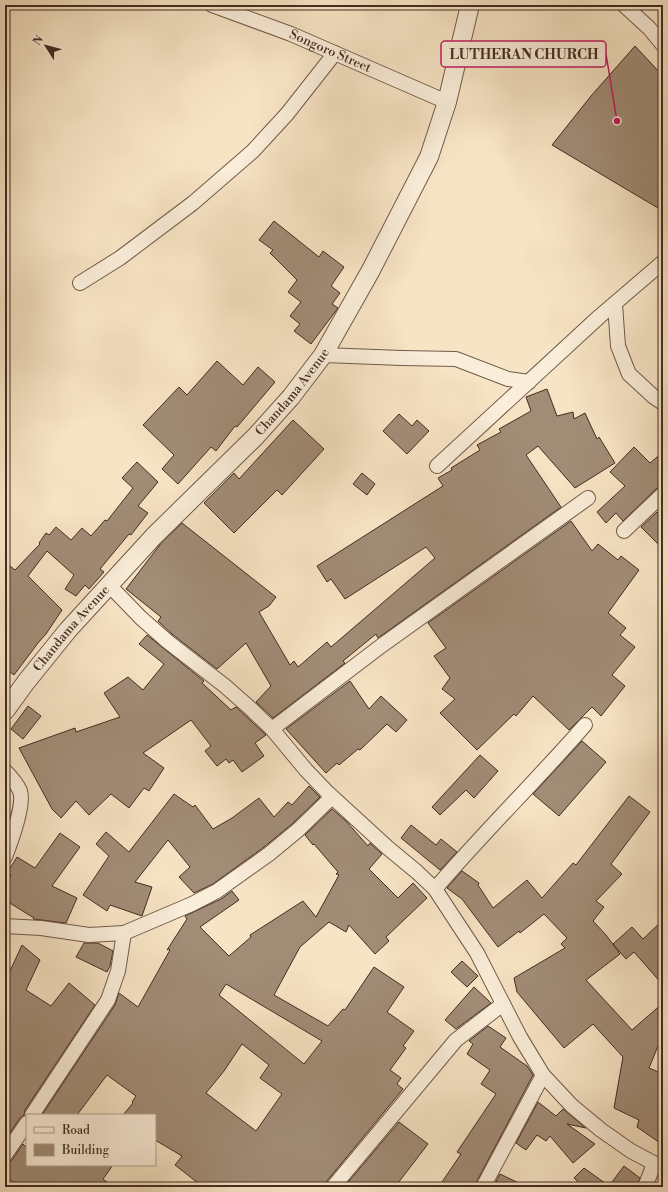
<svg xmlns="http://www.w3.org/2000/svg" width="668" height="1192" viewBox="0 0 668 1192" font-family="'Libre Bodoni',serif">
  <rect width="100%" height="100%" fill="#f7e4c4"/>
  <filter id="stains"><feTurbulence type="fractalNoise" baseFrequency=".005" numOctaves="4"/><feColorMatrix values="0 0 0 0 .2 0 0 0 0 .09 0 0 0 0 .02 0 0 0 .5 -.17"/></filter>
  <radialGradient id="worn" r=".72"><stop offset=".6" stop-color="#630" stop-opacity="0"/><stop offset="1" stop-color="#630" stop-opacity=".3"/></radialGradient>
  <g fill="#a18c76" stroke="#432c21" fill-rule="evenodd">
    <path d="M635,46l28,30v135l-111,-66 39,-49z"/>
    <path d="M274,221l45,36 4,-6 21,16 -13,19 9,7 -8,11 6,4 -27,36 -17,-13 6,-7 -10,-8 11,-14 -13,-10 9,-12 -27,-27 3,-3 -14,-10z"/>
    <path d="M217,361l26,24 15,-18 17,15 -38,45 -2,-1 -19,25 -5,-4 -33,37 -16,-15 12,-14 -31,-30 36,-38 8,8z"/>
    <path d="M547,389l10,27 16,-4 1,7 11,-6 12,26 2,-2 16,26 -40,25 -37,-42 -12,9 35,52 -183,131 -2,-4 -33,27 2,2 -72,55 -17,-16 15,-16 -25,-43 -29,26 -45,-35 -14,-13 3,-4 -35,-28 36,-47 20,-19 94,74 -7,9 -10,6 31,53 4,-4 4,6 29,-25 4,5 104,-89 -9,-11 -81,52 -14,-20 -4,3 -10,-16 126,-80 -5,-8 14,-8 -1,-2 29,-18 -3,-5 24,-13 -2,-3 32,-18 -5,-14z"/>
    <path d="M399,414l13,12 5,-6 12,11 -22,23 -24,-23z"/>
    <path d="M293,420l31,29 -42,46 -5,-5 -43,43 -30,-30 30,-30 5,6z"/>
    <path d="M634,447l16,16 13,-11v34l-6,2 -34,33 -7,-8 -10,10 -9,-11 28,-26 -15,-14z"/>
    <path d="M137,462l21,20 -20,24 10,7 -17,22 -2,-1 -29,35 4,3 -15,17 -4,-4 -9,11 -11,-7 9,-14 -27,-24 -19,25 34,34 -16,24 -8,9 -24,32 -9,-7v-106l10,8 25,-26 -1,-1 7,-10 3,2 7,-8 15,13 11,-12 9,8 14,-16 2,1 26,-33 -11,-10z"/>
    <path d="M362,473l13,11 -8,11 -14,-11z"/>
    <path d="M657,512l6,6v31l-22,-22z"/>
    <path d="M571,521l21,30 6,-7 20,16 3,-4 18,14 -31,43 18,15 -6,7 15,12 -23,28 13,11 -24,30 -9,-9 -23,23 -36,-34 -17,20 -2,-2 -37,36 -37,-37 15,-14 -13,-10 8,-11 -16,-22 12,-8 -18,-25z"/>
    <path d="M147,635l57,46 -2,2 29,27 5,-3 30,28 -11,8 9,13 -22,16 -9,-12 -4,3 -3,-4 -9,7 -12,-15 6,-5 -20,-26 -48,33 21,15 -15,23 -5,-3 -15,20 -18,-14 -22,21 -13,-14 -15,17 -9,-9 -33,-61 56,-20 1,4 44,-15 -16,-24 24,-16 15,13 21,-26 -25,-20z"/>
    <path d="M350,681l19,28 12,-13 26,24 -11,12 -9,-8 -27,26 -2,-1 -19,16 -2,-2 -11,10 -40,-44z"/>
    <path d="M28,706l13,10 -18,23 -12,-10z"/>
    <path d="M582,741l24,21 -47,54 -26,-22z"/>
    <path d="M480,755l18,16 -24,27 -8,-8 -26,25 -8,-8z"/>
    <path d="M309,786l11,11 -28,27 -28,23 -51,37 -19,9 -15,-16 11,-10 -22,-27 -33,42 17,5 -10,29 -32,-11 -3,6 -24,-16 26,-39 -13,-12 10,-12 23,20 45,-58 19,13 2,-2 18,24 19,-11 27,-20 15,19 14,-15 4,3z"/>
    <path d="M629,796l21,16 -39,52 11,10 -26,27 8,6 -11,14 13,14 14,19 -34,26 46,50 31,-27v39l-5,4 -9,22 14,6v71l-26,-18 2,-7 -25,-12 9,-51 -30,-33 -29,24 -47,-56 -3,-14 51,-30 -4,-4 6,-6 -23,-24 -24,19 -1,-2 -21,16 -36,-48 -15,-11 15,-17 17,12 -1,2 15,23 34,-28 15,18 31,-35 3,2z"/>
    <path d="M332,809l14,12 22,25 2,-3 12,11 -13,15 29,29 15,-15 14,15 -41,39 3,4 -14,13 -26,-29 -3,7 -17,-10 -29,25 -26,48 54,31 15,-17 2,1 29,-43 30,20 -17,25 27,19 -11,15 3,2 -16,22 11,8 -4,6 6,5 -77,93 -1,5h-122l-28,-22 7,-9 -27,-16v-25h-32l10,-12 -1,-1 4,-6 -29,-21 -30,40h-35l73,-110 4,-12 19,14 32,-57 -1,-1 -2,1 20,-31 -2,-3 36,-17 11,-8 7,9 -39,27 29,29 22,-19 -1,-2 53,-34 13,16 23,-42 -3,-1 2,-2 -24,-28 -1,1 -8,-10zM226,984l96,57 -18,23 -85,-69zM242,1044l27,21 -9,13 22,16 -26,37 -50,-38 18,-22z"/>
    <path d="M411,825l25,20 5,-6 16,13 -17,18 -39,-32z"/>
    <path d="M60,833l20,14 -28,39 25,12 -11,25 -33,-4 1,-1 -29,-18v-16l6,-9 -4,-2 10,-16 18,11z"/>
    <path d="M663,920v65l-29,-33 -8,7 -13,-15 19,-17 11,12z"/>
    <path d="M84,943h14l15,8 -3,15 -3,6 -31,-15z"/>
    <path d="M22,945l18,15 -14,30 25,16 18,-23 26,22 -70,105 -1,5 -4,3 -15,22v-158z"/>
    <path d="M462,961l16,15 -11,11 -16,-15z"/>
    <path d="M474,987l17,16 -35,26 -11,-9z"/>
    <path d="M488,1026l18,12 -6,9 27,19 6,9 -57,108 -1,4h-25l-8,-5 19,-28 -4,-2 39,-58 -15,-10 9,-14 -23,-16 6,-10 -4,-3z"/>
    <path d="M538,1102l18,14 7,-7 23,19 -19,-4 28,20 -22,19 -23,-27 -4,5 -9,-6 -11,15 -10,-7z"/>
    <path d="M399,1122l29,22 -33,43h-51z"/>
    <path d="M23,1144l4,4v17h86l-10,14 10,8h-95l-13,-12v-12l7,-3z"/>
    <path d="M624,1166l16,12 -3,9h-53l-10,-9 10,-10 25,18z"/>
    <path d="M500,1174l27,13h-34z"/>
  </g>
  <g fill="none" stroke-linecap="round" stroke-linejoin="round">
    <defs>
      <g id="minor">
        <path id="s1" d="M212,5l79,29 156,68"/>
        <path d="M624,5l25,23 14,17"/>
        <path d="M80,283l40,-25 73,-55 60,-52 34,-37 48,-61"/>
        <path d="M615,304l3,42 11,28 25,23 9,6"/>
        <path d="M323,355l79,3 54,1 52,20 21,3"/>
        <path d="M437,466l163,-150 63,-54"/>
        <path d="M624,531l39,-37"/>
        <path d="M109,585l32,33 26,23 58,45 25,22 22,21 34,41 22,23 60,55 29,24 18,17 42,64 43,84 23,38 29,31 29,24 30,21 32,17"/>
        <path d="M272,729l109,-83 207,-148"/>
        <path d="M5,771c5,5 12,13 15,20 5,13 -10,53 -15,66"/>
        <path d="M435,889c48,-56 101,-108 150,-164"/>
        <path d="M5,926l36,2 48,7 35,-2 68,-29 25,-13 52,-37 29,-24 34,-33"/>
        <path d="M32,1115l76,-115 10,-29 6,-38"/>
        <path d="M5,1155l22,-32"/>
        <path d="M333,1187l123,-147 47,-36"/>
        <path d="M483,1187l60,-112"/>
        <path d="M645,1187l9,-23"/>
      </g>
      <g id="tertiary">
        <path id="s2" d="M5,711l21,-29 42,-52 86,-94 101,-99 36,-40 32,-42 48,-85 58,-113 18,-55 23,-97"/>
      </g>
    </defs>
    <use href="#minor" stroke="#705a4a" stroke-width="16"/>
    <use href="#tertiary" stroke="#705a4a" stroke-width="20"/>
    <use href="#minor" stroke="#faedd9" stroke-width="14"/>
    <use href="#tertiary" stroke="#faedd9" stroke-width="18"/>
  </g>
  <g text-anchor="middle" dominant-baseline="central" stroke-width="3" stroke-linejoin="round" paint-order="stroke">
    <g font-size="13" fill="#432c21" stroke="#faedd9">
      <text stroke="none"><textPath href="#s1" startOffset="127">Songoro Street</textPath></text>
      <text stroke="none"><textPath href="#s2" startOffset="430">Chandama Avenue</textPath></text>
      <text stroke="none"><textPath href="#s2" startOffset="106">Chandama Avenue</textPath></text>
    </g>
  </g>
  <path fill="none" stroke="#c2185b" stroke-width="1.5" d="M617 121L606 54"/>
  <circle fill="#c2185b" stroke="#faedd9" stroke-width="1.5" cx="617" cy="121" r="4"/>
  <rect fill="#faedd9" stroke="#c2185b" stroke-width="1.5" x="441" y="41" width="165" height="26" rx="4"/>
  <g font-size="14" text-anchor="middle" font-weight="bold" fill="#432c21">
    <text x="524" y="59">LUTHERAN CHURCH</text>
  </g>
  <rect width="668" height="1192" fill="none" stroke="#f7e4c4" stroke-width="20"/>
  <rect x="6" y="6" width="656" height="1180" fill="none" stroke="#432c21" stroke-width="2"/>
  <rect x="10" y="10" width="648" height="1172" fill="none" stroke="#432c21"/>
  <rect x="26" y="1114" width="130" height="52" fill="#faedd9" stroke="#b1a08f"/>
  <rect x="34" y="1127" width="20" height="6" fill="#faedd9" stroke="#b1a08f"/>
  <text x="62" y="1134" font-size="12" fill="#432c21">Road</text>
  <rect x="34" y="1144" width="20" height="12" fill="#a18c76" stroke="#b1a08f"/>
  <text x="62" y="1154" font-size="12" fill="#432c21">Building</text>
  <g transform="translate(46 46) rotate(306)" stroke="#faedd9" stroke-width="3" paint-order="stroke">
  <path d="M0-3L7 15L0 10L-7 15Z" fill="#432c21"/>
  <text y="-6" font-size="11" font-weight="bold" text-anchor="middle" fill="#432c21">N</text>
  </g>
  <rect width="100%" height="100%" filter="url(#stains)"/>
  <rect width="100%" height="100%" fill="url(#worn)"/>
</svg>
